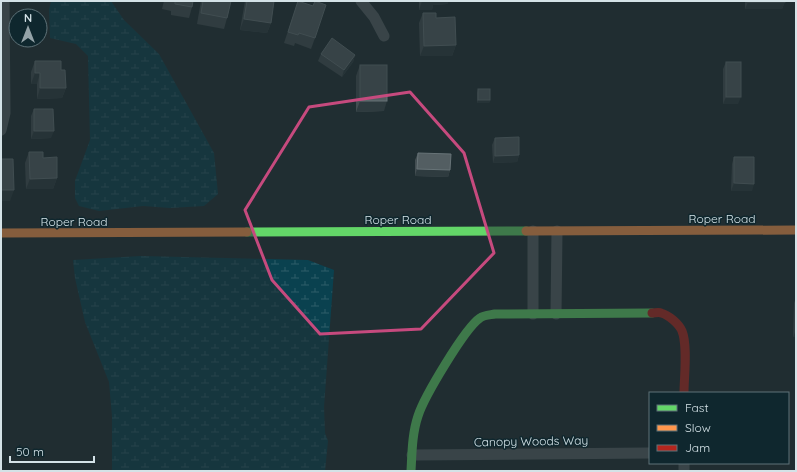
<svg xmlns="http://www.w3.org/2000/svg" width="797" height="472" viewBox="0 0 797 472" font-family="Quicksand,sans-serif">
  <defs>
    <pattern id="wetland-marsh" width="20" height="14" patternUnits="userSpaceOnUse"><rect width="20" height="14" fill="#0a414f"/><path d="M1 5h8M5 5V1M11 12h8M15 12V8" fill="none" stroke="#2d5c68"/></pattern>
  </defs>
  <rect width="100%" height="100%" fill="#202e32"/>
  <g fill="url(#wetland-marsh)">
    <path d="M51,1h60l13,19 35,34 55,99 4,41 -14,12 -34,2 -27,-2 -44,5 -20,-5 -4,-8v-17l15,-41 -2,-84 -12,-12 -26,-6 -1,-28z"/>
    <path d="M141,256l167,4 26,10 -10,137 1,26 3,8 -3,30h-213v-55l-3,-34 -24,-60 -10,-44 -2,-18z"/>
  </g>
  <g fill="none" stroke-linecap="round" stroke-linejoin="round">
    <g stroke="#576165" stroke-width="11">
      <path d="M361,1l13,16 10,19"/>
      <path d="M1,130l4,-17 -1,-112"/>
      <path d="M533,314v-83"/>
      <path d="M556,314l1,-83"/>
      <path d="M412,455l238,-2"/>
      <path d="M684,463v8"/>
    </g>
    <g stroke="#63d668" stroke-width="9">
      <path d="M247,232l279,-1"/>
      <path d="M411,471c1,-18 1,-37 7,-55 6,-19 47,-88 62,-98 4,-3 10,-3 15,-4l157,-1"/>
    </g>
    <g stroke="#ff974d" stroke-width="9">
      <path d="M526,231l270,-1"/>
      <path d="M1,233l246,-1"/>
    </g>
    <path stroke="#b3261e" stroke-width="9" d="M652,313c3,0 7,-1 9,0 8,2 18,11 21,18 6,15 2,46 2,62"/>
  </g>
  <g fill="#434e52">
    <path d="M164,1h29l-1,6 -3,11 -18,-3v-4l-9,-2z"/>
    <path d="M201,1h30l-4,17 -3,11 -27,-5z"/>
    <path d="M245,1h29l-3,22 -4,10 -27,-3z"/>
    <path d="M298,1l17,37 -4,11 -16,-6 -1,3 -10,-3z"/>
    <path d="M419,1h30l-2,3 -14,1 -1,5h-13z"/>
    <path d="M745,1h40l-3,8h-37z"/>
    <path d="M423,13l13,5 20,27 -4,11h-32l-1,-33z"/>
    <path d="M321,54l34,1 -2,7 -11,15 -24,-16z"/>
    <path d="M35,61l26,9 5,18 -4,10 -25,1v-15h-6v-12z"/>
    <path d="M726,62l12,42h-15v-35z"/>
    <path d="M360,65l24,46 -28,1v-36z"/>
    <path d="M478,89l12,11 -1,3h-12v-10z"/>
    <path d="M34,109l17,29 -20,1v-23z"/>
    <path d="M495,138l24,17 -2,7 -24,1 -1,-18z"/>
    <path d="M29,152l14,6 14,20 -4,11h-27l-1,-26z"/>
    <path d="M418,153l32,17 -2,7 -33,-1v-16z"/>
    <path d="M734,157l18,34h-21l1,-27z"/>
    <path d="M796,298v39h-3l1,-34z"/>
  </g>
  <g fill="#2e3b3f">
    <path d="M422,1h27l-2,3 -14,1 -1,5h-13z"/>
    <path d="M748,2h37l-3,7h-37z"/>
    <path d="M244,19l27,4 -4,10 -27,-3z"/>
    <path d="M456,45l-4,11h-32l4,-10z"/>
    <path d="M355,55l-2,7 -11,15 2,-7z"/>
    <path d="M35,73h5l-3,11h-6z"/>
    <path d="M40,88h26l-4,10 -25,1z"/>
    <path d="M726,97h15l-3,7h-15z"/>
    <path d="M478,100h12l-1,3h-12z"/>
    <path d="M360,101h27l-3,10 -28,1z"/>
    <path d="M34,131h20l-3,7 -20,1z"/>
    <path d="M519,155l-2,7 -24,1 2,-7z"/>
    <path d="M417,169l33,1 -2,7 -33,-1z"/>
    <path d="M57,178l-4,11h-27l4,-10z"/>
    <path d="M734,183l20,1 -2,7h-21z"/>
    <path d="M1,190h13l-4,11h-9z"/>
    <path d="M796,330v7h-3z"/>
  </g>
  <g fill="#535e62" stroke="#677377">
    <path d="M175,1h18l-1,6 -17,-3z"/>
    <path d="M203,1h28l-4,17 -26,-5z"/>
    <path d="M247,1h27l-3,22 -27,-4z"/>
    <path d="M298,1l15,5 2,-5 11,4 -11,33 -16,-5 -1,2 -10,-3z"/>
    <rect x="748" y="1" width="37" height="1"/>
    <path d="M423,13h13v5l19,-1 1,28 -32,1z"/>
    <path d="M332,38l23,17 -11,15 -23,-16z"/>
    <path d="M35,61h26v9h4l1,18h-26v-15h-5z"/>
    <rect x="726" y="62" width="15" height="35"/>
    <rect x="360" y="65" width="27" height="36"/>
    <rect x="478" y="89" width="12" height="11"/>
    <path d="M34,109h19l1,22h-20z"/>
    <path d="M519,137v18l-24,1v-18z"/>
    <path d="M29,152h14v6l14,-1v21l-27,1z"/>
    <path d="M418,153l33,1 -1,16 -33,-1z"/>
    <path d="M734,157h20v27l-20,-1z"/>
    <path d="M1,159h12l1,31h-13z"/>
  </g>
  <path d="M0 0H797V472H0ZM410,92l54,61 30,100 -73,76 -101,5 -48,-54 -27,-70 64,-103z" fill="#202e32" fill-opacity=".55" fill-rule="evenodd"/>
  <path fill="none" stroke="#c64a7e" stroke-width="3" stroke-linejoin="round" d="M410,92l54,61 30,100 -73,76 -101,5 -48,-54 -27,-70 64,-103z"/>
  <g text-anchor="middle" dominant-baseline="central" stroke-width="3" stroke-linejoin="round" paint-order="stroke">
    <g font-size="12" fill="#d4e2e7" stroke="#0f272e">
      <text x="722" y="218">Roper Road</text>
      <text x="398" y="219">Roper Road</text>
      <text x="74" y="221">Roper Road</text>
      <text transform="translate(531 441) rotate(-1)">Canopy Woods Way</text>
    </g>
  </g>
  <rect width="797" height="472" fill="none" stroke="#d4e2e7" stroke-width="4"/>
  <rect x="649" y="392" width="140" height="72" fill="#0f272e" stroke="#5e7278"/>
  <rect x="657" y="405" width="20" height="6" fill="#63d668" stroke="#5e7278"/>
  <text x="685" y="412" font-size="12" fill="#d4e2e7">Fast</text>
  <rect x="657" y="425" width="20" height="6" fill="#ff974d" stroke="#5e7278"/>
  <text x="685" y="432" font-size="12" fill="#d4e2e7">Slow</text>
  <rect x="657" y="445" width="20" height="6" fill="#b3261e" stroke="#5e7278"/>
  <text x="685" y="452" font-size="12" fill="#d4e2e7">Jam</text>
  <g transform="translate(28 28)"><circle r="19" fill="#0f272e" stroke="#5e7278"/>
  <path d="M0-3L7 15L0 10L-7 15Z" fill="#95a3a8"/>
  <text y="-6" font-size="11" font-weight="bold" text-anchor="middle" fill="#d4e2e7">N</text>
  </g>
  <path d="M10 456v6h84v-6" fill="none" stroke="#d4e2e7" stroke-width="2"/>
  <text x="16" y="456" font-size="12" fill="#d4e2e7" stroke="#0f272e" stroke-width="3" paint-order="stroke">50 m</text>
</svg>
